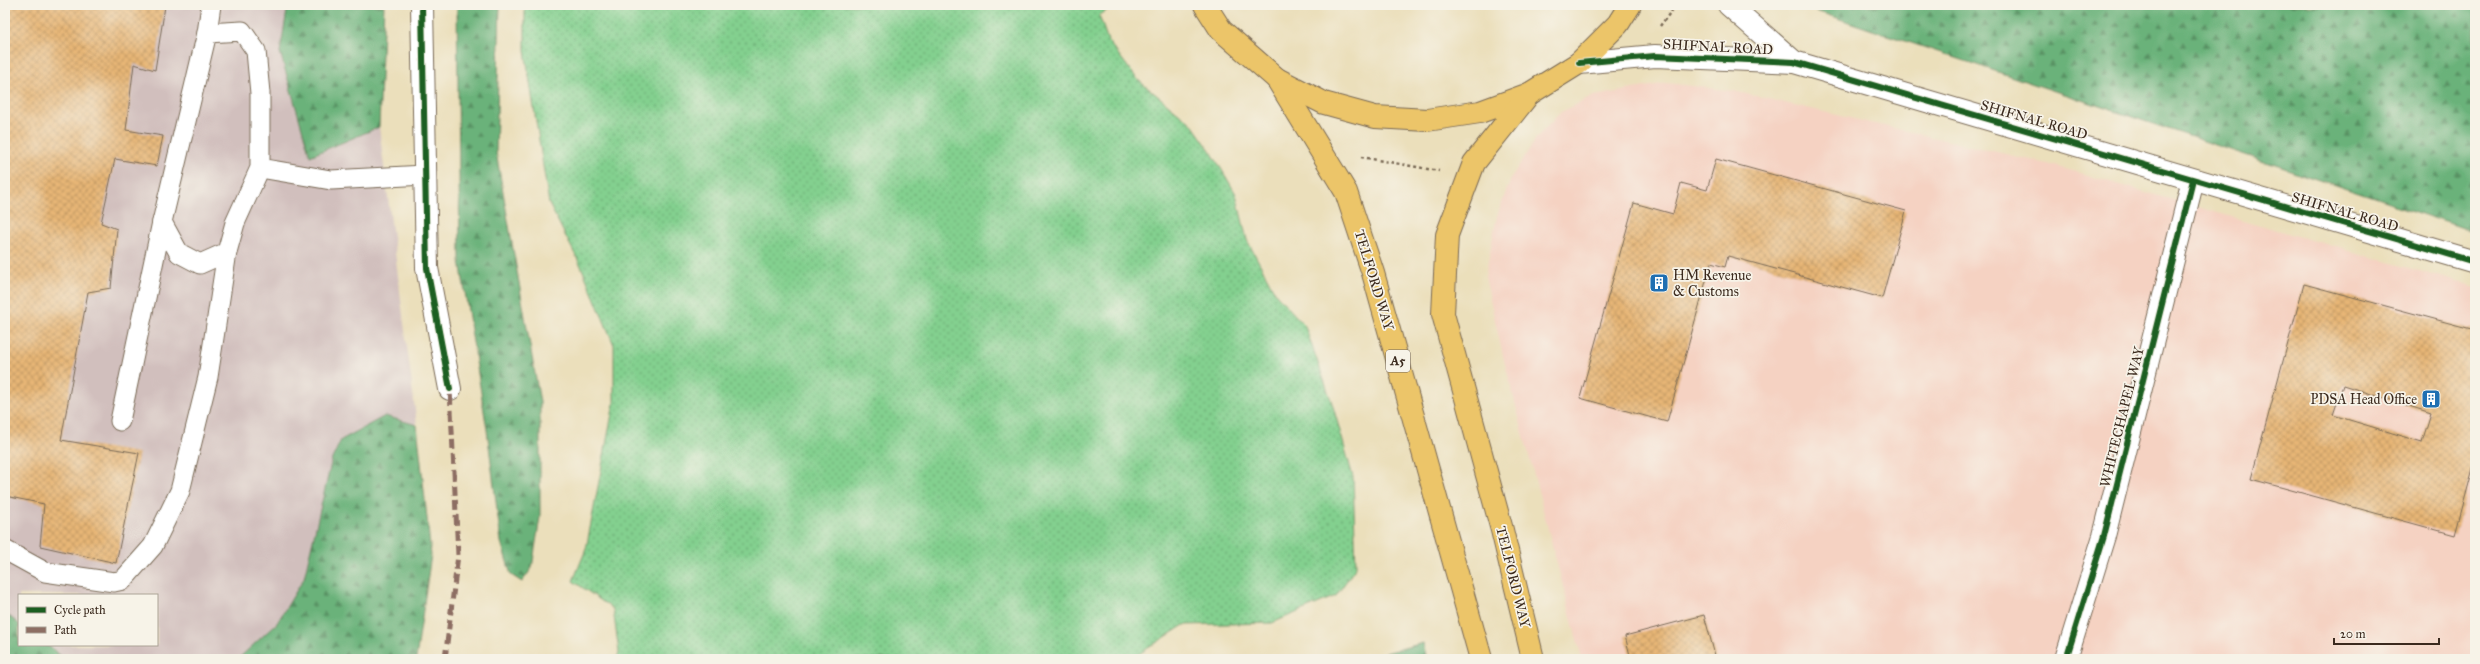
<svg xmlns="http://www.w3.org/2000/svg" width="2480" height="664" viewBox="0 0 2480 664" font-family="'IM FELL Great Primer',serif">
  <defs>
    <pattern id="grass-dots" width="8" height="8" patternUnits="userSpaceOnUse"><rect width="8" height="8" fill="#83d08f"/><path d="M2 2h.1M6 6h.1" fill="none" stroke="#6ca974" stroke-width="1.8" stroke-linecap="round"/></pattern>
    <pattern id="forest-firs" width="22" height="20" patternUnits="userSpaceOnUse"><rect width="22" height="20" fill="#6ab27a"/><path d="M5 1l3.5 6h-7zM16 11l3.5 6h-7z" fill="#589163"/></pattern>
    <pattern id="building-cross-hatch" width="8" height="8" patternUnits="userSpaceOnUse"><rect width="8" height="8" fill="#e7b676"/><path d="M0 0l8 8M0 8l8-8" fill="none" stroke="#bc9460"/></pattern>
  </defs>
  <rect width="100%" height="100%" fill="#f7f3e8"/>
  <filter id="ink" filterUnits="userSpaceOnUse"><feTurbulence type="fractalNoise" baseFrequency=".025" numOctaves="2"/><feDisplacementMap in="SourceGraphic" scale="8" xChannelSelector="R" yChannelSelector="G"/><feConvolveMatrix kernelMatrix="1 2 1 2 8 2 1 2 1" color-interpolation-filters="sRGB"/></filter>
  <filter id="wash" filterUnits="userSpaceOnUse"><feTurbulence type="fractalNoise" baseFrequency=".012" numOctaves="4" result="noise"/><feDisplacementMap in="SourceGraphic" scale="16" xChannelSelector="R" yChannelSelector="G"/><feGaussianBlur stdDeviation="0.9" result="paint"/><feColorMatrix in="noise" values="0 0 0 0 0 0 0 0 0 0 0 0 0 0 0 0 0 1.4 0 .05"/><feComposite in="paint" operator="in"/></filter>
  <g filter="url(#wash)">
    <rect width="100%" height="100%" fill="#ebdfbb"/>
    <path fill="#f5d2c2" d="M1667,83l67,8 314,73 427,123v372h-893l-78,-299 -19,-83 12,-61 14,-38 26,-41 24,-25 33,-16z"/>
    <path fill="#d1bfbd" d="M5,5h283l-8,47 30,104 69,-29 38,298 -32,-9 -53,43 -28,119 -27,45 -39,36h-173l-18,-14h110v-50h-138v29l-14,-11z"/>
    <path fill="url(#grass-dots)" stroke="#5f7d56" d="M525,5h591l-17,10 9,26 30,39 53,43 21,30 24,41 11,46 29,54 29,32 27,77 21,74 3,90 -20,29 -64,27 -88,2 -53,34h-514l2,-7 -6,-43 -40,-28 13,-32 28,-146v-58l-33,-79 -32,-62 -24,-153z"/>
    <g fill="url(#forest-firs)" stroke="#526e4c">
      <path d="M288,5h96l-5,122 -69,29 -30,-104z"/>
      <path d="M457,5h43l-4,147 44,250v115l-8,51 -10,14 -11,-7 -10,-33 -14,-112 -27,-169z"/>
      <path d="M1798,5h677v227z"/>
      <path d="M385,416l32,9 14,130 -15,104h-178l39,-36 27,-45 28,-119 9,-19z"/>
      <path d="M5,613l14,11v21h28l18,14h-60z"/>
      <path d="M1423,643l4,16h-64z"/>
    </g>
    <g id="blocks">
      <g fill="url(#building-cross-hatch)" fill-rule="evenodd">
        <path d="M5,5l160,1 -10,64 -21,-6 -8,66 37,6 -6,30 -42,-7 -14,64 16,6 -6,59 -23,4 -27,148 78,13 -23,110 -76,-17 4,-42 -39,-8z"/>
        <path d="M1716,159l190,52 -24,87 -154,-42 -3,11 -14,-4 -44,159 -87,-24 54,-195 39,11 8,-31 26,7z"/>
        <path d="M2304,284l171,46v131l-20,74 -204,-56zM2343,385l88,28 -9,29 -89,-27z"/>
        <path d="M1704,615l12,44h-85l-6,-23z"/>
      </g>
    </g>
  </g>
  <g filter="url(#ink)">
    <use href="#blocks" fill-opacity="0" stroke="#796955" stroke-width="1"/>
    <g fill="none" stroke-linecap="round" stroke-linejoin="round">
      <defs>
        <g id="service">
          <path d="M207,33l4,-28"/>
          <path d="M260,168l-25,55 -8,29 -27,12 -21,-11 -17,-31 45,-189 35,-2 14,20 4,42v75l71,12 94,-5"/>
          <path d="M120,421l42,-199"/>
          <path d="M5,550l40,22 69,10 9,-2 30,-34 27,-55 28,-114 19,-125"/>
        </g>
        <g id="minor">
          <path d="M422,5l5,263 23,121"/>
          <path d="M1729,5l65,57"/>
          <path d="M1579,63l76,-7 139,6 681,200"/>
          <path d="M2066,659l38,-123 89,-356"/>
        </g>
        <g id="primary">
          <path d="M1205,5l16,25 56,49 47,24 51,14 52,3 53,-8 49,-18 50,-31 39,-39 12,-19"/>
          <path d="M1277,79l69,113 27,81 108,386"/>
          <path d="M1529,94l-55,69 -27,72 -4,79 59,216 31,129"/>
        </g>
      </defs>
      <use href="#service" stroke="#796955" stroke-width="21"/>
      <use href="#minor" stroke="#796955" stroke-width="24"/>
      <use href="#primary" stroke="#796955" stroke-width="24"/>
      <g stroke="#796955" stroke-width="2.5" stroke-dasharray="3 3" stroke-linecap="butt">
        <path d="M1660,26l16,-21"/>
        <path d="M1361,157l78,14"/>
      </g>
      <use href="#service" stroke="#fff" stroke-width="19"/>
      <use href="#minor" stroke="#fff" stroke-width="22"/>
      <use href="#primary" stroke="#ecc569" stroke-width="22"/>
      <path stroke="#8d6e63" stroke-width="5" stroke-dasharray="10 5" stroke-linecap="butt" d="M445,659l13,-104 -8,-166"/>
      <defs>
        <g id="cycleway">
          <path d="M422,5l5,263 23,121"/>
          <path d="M1579,63l76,-7 139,6 681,200"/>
          <path d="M2066,659l38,-123 89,-356"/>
        </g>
      </defs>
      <use href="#cycleway" stroke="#f7f3e8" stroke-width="8"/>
      <use href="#cycleway" stroke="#1b5e20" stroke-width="6"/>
    </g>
  </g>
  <defs>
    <symbol id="building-square" viewBox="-11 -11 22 22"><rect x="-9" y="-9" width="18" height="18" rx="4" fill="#1f6fb2" stroke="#f7f3e8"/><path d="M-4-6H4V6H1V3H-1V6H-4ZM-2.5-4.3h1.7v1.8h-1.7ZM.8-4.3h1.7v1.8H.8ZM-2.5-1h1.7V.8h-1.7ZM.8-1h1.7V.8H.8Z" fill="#fff"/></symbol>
  </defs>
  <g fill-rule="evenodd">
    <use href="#building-square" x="1648" y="272" width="22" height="22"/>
    <use href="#building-square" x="2420" y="388" width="22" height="22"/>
  </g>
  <g text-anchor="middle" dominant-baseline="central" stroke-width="3.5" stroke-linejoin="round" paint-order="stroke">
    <rect fill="#f7f3e8" stroke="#73665b" stroke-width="1" x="1386" y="350" width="24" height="22" rx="3"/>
    <g font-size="13" font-weight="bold" fill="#3b2a1e">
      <text x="1398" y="361">A5</text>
    </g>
    <g font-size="14" fill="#3b2a1e" stroke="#f7f3e8">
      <text transform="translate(1718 47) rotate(3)">SHIFNAL ROAD</text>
      <text transform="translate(2034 120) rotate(16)">SHIFNAL ROAD</text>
      <text transform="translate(2345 212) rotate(16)">SHIFNAL ROAD</text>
      <text transform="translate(1374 280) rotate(73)">TELFORD WAY</text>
      <text transform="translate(2122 417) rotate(-76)">WHITECHAPEL WAY</text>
      <text transform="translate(1513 577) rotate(76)">TELFORD WAY</text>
    </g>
    <g font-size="14" fill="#3b2a1e" stroke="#f7f3e8" text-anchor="start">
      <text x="1673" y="275">HM Revenue<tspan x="1673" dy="16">&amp; Customs</tspan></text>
      <text x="2417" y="399" text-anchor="end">PDSA Head Office</text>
    </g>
  </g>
  <rect width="2480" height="664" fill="none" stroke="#f7f3e8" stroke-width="20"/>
  <rect x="18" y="594" width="140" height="52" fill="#f7f3e8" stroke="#aca397"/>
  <rect x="26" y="607" width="20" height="6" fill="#1b5e20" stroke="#aca397"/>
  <text x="54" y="614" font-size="12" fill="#3b2a1e">Cycle path</text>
  <rect x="26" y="627" width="20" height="6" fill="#8d6e63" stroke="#aca397"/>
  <text x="54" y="634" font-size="12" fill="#3b2a1e">Path</text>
  <path d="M2334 638v6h105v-6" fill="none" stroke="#3b2a1e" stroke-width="2"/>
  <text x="2340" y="638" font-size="12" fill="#3b2a1e" stroke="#f7f3e8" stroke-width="3" paint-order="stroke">20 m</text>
</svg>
